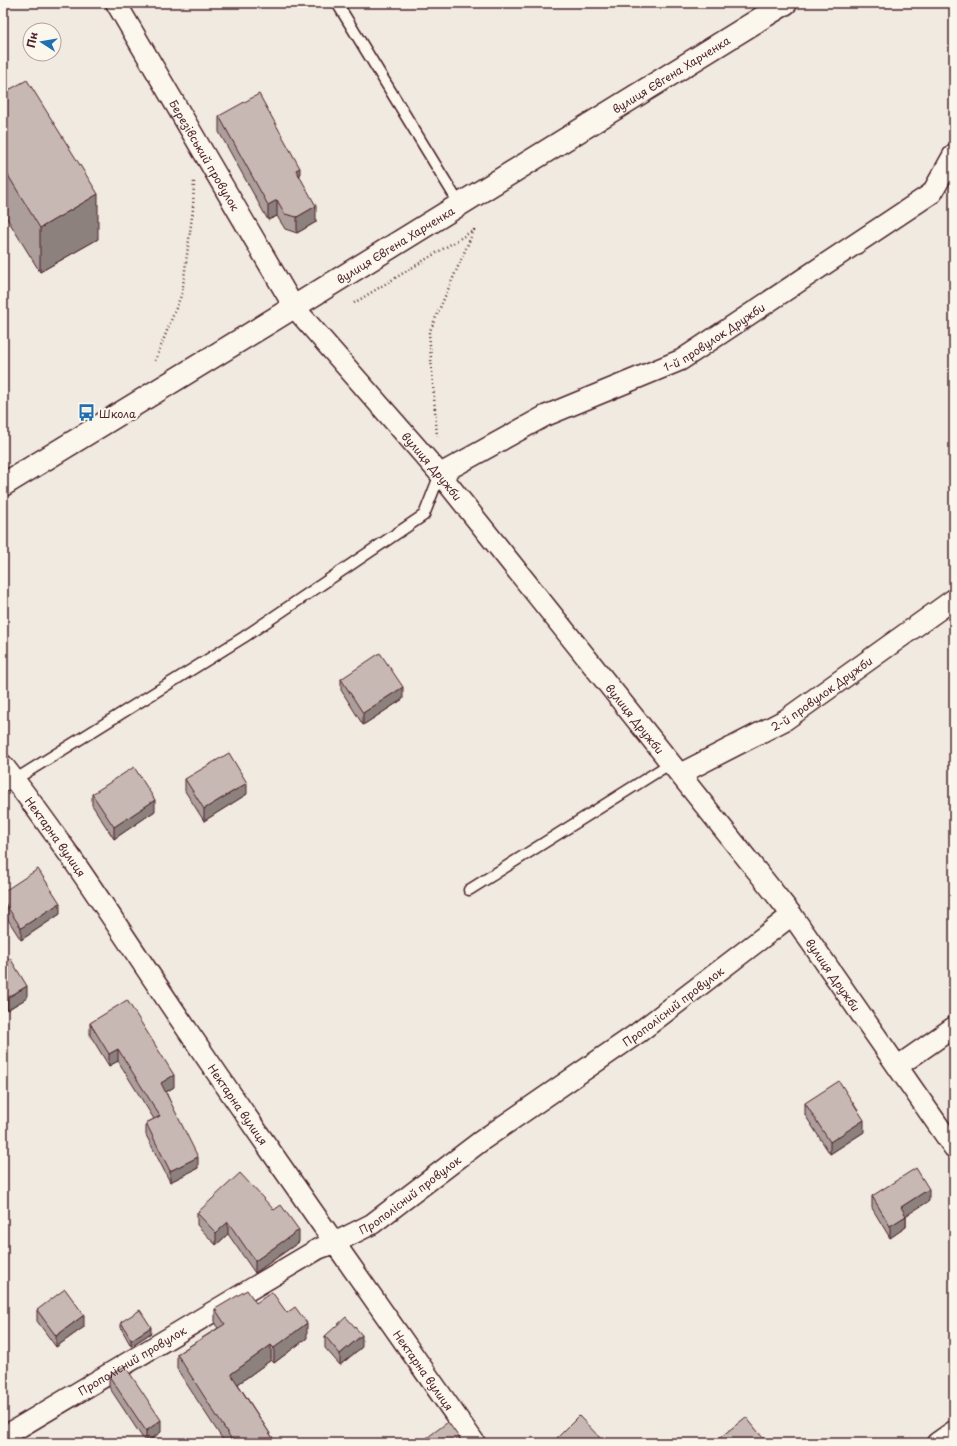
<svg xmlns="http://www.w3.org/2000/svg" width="957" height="1446" viewBox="0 0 957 1446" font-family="'Playpen Sans',sans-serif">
  <rect width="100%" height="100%" fill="#f0eae0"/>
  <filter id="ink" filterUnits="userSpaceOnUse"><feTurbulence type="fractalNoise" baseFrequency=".025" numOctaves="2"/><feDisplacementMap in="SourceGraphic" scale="8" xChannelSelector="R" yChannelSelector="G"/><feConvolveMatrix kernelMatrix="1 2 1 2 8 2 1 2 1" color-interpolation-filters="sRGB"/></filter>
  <g filter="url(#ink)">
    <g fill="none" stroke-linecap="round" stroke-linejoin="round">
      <defs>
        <g id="lane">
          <path d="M337,3l123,202"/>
          <path d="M3,787l241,-150 180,-122 16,-41"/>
          <path d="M469,890l202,-127"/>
        </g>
        <g id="street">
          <path id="s1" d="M116,3l178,304 146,167 352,441 162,233"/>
          <path id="s2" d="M440,474l105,-58 136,-56 251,-167 22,-39"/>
          <path id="s3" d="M3,765c67,85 124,177 185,266 94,138 191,275 287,412"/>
          <path id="s4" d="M680,774l105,-54 169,-121"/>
          <path d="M898,1066l56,-39"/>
          <path id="s5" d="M3,1437l315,-188 16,-6 38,-19 109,-83 157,-108 154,-118"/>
          <path d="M937,1443l17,-12"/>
        </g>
        <g id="secondary">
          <path id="s6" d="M3,485l265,-162 518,-320"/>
        </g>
      </defs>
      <use href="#lane" stroke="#4a1f2b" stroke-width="13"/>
      <use href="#street" stroke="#4a1f2b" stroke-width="23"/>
      <use href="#secondary" stroke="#4a1f2b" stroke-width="25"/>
      <g stroke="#4a1f2b" stroke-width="2.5" stroke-dasharray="1 3" stroke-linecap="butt">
        <path d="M354,303l120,-73 -45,103 8,103"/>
        <path d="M155,361l27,-68 11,-84 1,-28"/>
      </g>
      <use href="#lane" stroke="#fbf7ec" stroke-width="10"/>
      <use href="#street" stroke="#fbf7ec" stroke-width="20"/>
      <use href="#secondary" stroke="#fbf7ec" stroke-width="22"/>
    </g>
    <g fill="#ac9e9a" stroke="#4a1f2b">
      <path d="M3,93l95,146 -58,33 -37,-60z"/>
      <path d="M219,116l81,61 16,45 -19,11 -12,-4 -8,-13 -9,4 -49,-88z"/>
      <path d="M341,679l62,20 -40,26 -22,-35z"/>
      <path d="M185,779l62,15 -43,27 -19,-30z"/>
      <path d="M92,794l63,17 -41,28 -22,-34z"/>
      <path d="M3,892l57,22 -39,26 -18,-28z"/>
      <path d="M3,962l24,36 -20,12 -4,-7z"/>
      <path d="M90,1023l84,64 -8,5 32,76 -28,14 -24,-47v-12l8,-4 -36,-58 -9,5 -19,-31z"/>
      <path d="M805,1103l59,29 -34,22 -25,-39z"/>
      <path d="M872,1196l57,5 -23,14v12l-16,11 -18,-30z"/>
      <path d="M197,1213l102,29 -44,31 -27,-39 -12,11 -19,-20z"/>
      <path d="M256,1303l31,10 20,25 -33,25 -3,-3 -33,24 38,59h-51l-48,-74v-15l41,-26 -3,-4v-15z"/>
      <path d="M37,1310l47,17 -28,20 -19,-26z"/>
      <path d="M121,1322l30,11 -20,13 -10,-18z"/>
      <path d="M325,1336l37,11 -22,18 -15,-17z"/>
      <path d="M109,1376l52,56 -15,11 -37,-56z"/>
    </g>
    <g fill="#8c817d" stroke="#4a1f2b">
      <path d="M300,168v15l-4,-13z"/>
      <path d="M98,194v45l-58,33v-44z"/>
      <path d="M277,200v16l-9,4v-15z"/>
      <path d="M316,206v16l-19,11v-16z"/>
      <path d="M403,687v12l-40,26v-12z"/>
      <path d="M247,783v11l-43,27v-12z"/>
      <path d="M155,800v11l-41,28v-12z"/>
      <path d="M60,903v11l-39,26v-12z"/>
      <path d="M27,986v12l-20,12v-12z"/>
      <path d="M118,1049v12l-9,5v-12z"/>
      <path d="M174,1075v12l-13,8v-12z"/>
      <path d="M864,1120v12l-34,22v-12z"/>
      <path d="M198,1157v11l-28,14v-11z"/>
      <path d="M929,1189v12l-28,18v-12z"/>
      <path d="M906,1216v11l-16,11v-12z"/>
      <path d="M228,1222v12l-12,11v-12z"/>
      <path d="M299,1230v12l-44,31v-12z"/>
      <path d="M84,1315v12l-28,20v-11z"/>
      <path d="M307,1323v15l-33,25v-15z"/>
      <path d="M151,1327v6l-20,13v-6z"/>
      <path d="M362,1335v12l-22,18v-11z"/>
      <path d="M271,1345v15l-40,29v-15z"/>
      <path d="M161,1420v12l-15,11v-12z"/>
    </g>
    <g fill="#c8b8b3" stroke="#4a1f2b">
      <path d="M27,80l71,114 -58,34 -37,-61v-74z"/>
      <path d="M259,94l41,74 -4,2 20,36 -19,11 -12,-3 -8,-14 -9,5 -49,-89z"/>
      <path d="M380,653l23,34 -40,26 -22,-34z"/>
      <path d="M229,753l18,30 -43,26 -19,-30z"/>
      <path d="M134,767l21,33 -41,27 -22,-33z"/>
      <path d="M38,869l22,34 -39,25 -18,-28v-8z"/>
      <path d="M10,958l17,28 -20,12 -4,-7v-29z"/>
      <path d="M127,1000l47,75 -13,8 37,74 -28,14 -24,-48 14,-7 -42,-67 -9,5 -19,-31z"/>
      <path d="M839,1081l25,39 -34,22 -25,-39z"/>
      <path d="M916,1168l13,21 -28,18 5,9 -16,10 -18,-30z"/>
      <path d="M240,1173l34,37 7,-5 18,25 -44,31 -27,-39 -12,11 -19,-20z"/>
      <path d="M65,1289l19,26 -28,21 -19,-26z"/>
      <path d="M247,1290l9,13 16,-11 15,21 8,-6 12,16 -33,25 -3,-3 -40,29 45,69h-42l-57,-89 48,-30 -10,-15z"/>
      <path d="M140,1310l11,17 -20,13 -10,-18z"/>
      <path d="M346,1317l16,18 -22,19 -15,-18z"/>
      <path d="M125,1366l36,54 -15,11 -37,-55z"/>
      <path d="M579,1416l26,27h-53z"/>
      <path d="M746,1417l21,26h-48l-2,-3z"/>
      <path d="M448,1422l15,21h-43z"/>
    </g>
  </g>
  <defs>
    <symbol id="bus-bare" viewBox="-9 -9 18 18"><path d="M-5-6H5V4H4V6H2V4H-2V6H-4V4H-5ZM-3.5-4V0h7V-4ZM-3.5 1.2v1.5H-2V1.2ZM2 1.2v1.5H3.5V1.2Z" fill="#1f6fb2" stroke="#fbf7ec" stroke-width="2.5" paint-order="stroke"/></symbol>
  </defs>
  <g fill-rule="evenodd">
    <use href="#bus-bare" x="74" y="400" width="25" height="25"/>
  </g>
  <g text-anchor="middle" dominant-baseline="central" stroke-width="4" stroke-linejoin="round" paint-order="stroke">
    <g font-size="11" fill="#4a1f2b" stroke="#fbf7ec">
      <text stroke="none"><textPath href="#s6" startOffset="784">вулиця Євгена Харченка</textPath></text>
      <text stroke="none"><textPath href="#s1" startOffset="176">Березівський провулок</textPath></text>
      <text stroke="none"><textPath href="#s6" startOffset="460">вулиця Євгена Харченка</textPath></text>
      <text stroke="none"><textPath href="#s2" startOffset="307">1-й провулок Дружби</textPath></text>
      <text stroke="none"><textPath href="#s1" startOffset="563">вулиця Дружби</textPath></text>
      <text stroke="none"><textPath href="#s4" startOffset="163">2-й провулок Дружби</textPath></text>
      <text stroke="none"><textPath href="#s1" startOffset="887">вулиця Дружби</textPath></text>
      <text stroke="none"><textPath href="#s3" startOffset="89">Нектарна вулиця</textPath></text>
      <text stroke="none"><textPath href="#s1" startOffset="1211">вулиця Дружби</textPath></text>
      <text stroke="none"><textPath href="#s5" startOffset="798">Прополісний провулок</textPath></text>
      <text stroke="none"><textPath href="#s3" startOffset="413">Нектарна вулиця</textPath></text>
      <text stroke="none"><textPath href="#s5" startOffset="474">Прополісний провулок</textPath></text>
      <text stroke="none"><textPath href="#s5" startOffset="150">Прополісний провулок</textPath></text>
      <text stroke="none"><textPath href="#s3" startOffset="737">Нектарна вулиця</textPath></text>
    </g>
    <g font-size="11" fill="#4a1f2b" stroke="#fbf7ec" text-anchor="start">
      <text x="99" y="413">Школа</text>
    </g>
  </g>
  <rect width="957" height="1446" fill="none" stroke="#fbf7ec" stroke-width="16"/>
  <rect x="8" y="8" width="941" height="1430" fill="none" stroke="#4a1f2b" stroke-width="1.5" filter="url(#ink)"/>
  <g transform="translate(42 42) rotate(282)"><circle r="19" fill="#fbf7ec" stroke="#b4a19f"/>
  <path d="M0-3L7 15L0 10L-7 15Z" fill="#1f6fb2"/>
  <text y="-6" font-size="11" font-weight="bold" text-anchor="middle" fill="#4a1f2b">Пн</text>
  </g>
</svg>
